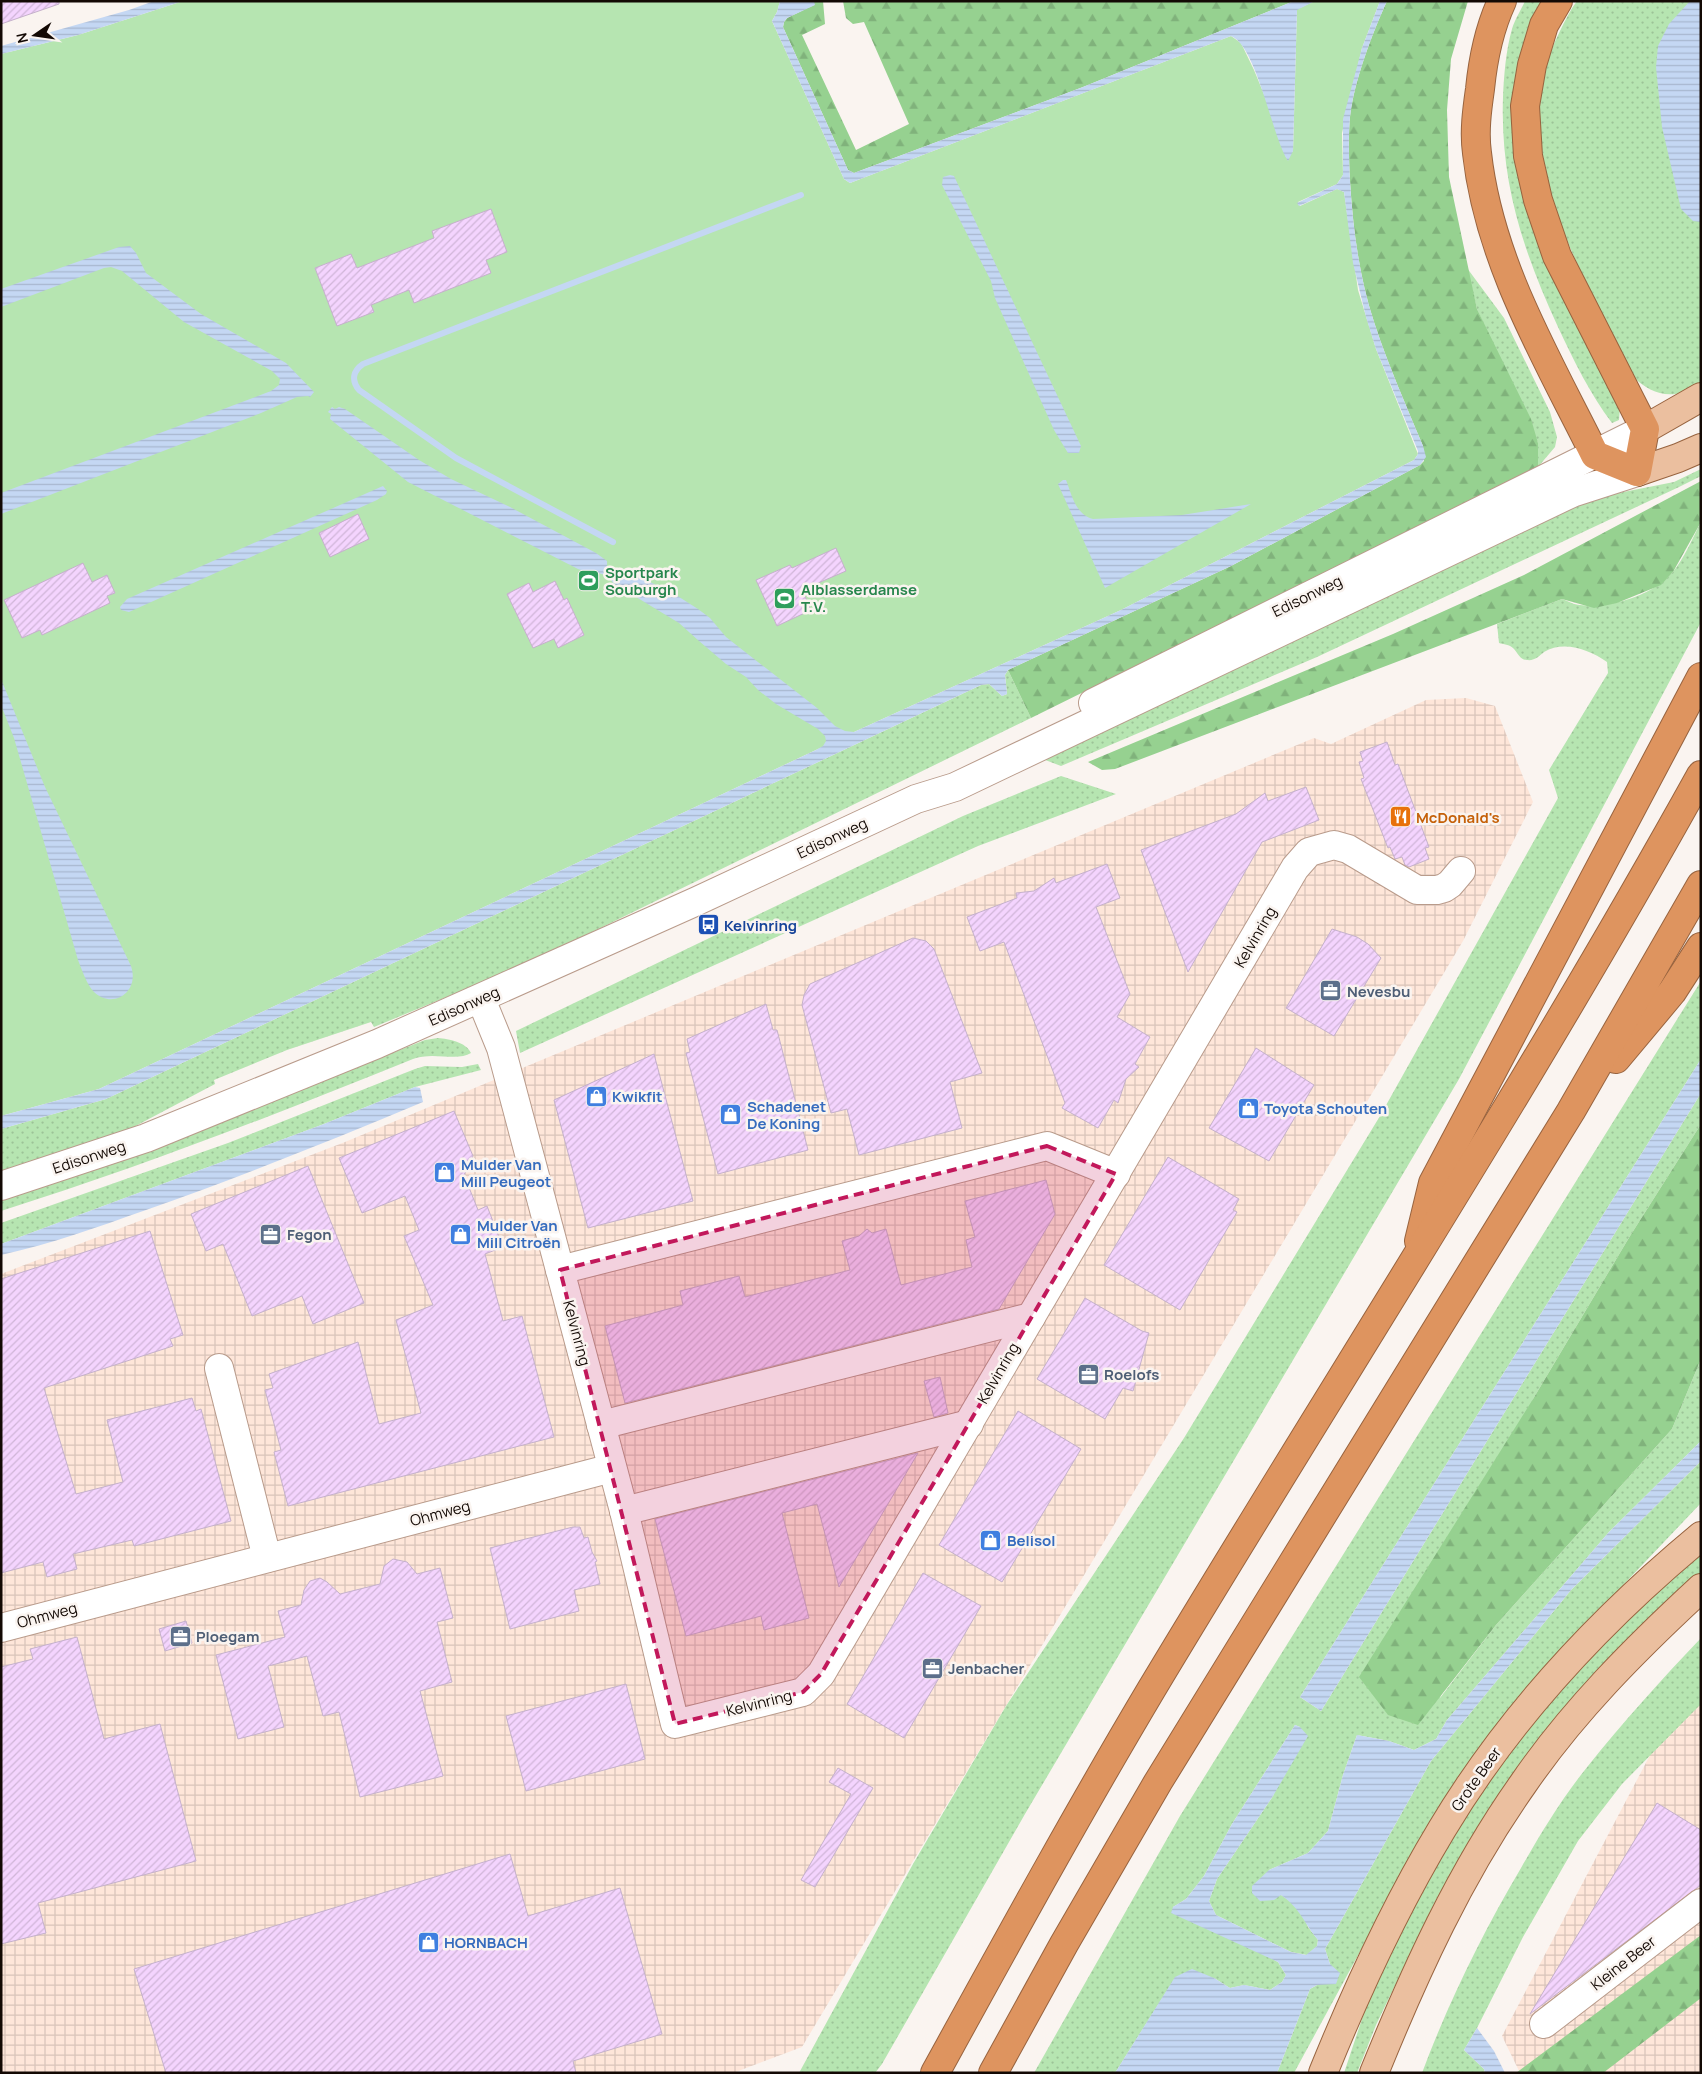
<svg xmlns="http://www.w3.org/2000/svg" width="1702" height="2074" viewBox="0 0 1702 2074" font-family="Manrope,sans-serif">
  <defs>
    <pattern id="industrial-grid" width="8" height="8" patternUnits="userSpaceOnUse" patternTransform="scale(1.25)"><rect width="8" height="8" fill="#fee6d9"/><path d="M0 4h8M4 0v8" fill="none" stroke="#d9c4b9"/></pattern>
    <pattern id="grass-dots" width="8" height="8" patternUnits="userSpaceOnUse" patternTransform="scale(1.25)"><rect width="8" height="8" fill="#b6e5b1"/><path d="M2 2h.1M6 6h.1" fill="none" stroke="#9cc397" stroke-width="1.8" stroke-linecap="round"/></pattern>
    <pattern id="forest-firs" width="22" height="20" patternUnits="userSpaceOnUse" patternTransform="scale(1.25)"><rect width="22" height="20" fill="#96d190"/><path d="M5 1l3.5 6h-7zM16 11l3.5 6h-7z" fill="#80b27b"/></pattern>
    <pattern id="water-rules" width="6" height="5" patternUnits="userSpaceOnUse" patternTransform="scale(1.25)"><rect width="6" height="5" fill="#c4d7f3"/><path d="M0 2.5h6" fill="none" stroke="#a8b7cf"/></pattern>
    <pattern id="building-hatch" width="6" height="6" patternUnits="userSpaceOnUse" patternTransform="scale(1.25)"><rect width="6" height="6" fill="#f4d4fe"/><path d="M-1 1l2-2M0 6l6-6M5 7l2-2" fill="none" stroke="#d0b5d8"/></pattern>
  </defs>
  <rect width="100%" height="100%" fill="#faf4f0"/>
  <g fill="url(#industrial-grid)">
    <path d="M1466,698l29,8 38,96 -70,139 -661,1106 -69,26h-732v-799l344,-132 969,-404 17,6 95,-44z"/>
    <path d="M1701,1692v381h-181l-18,-37 166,-315z"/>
  </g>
  <g fill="url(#grass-dots)">
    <path d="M1525,1h22l-33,113 106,292 -1,14 -7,3c-22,-29 -38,-62 -54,-96 -35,-76 -58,-145 -55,-230 1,-23 3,-47 9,-68 3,-10 9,-19 13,-28z"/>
    <path d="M1577,1h124v384c-29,15 -47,12 -70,-10 -49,-101 -129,-232 -71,-344 5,-10 10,-21 17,-30z"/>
    <path d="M1467,268l37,50 46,94 7,25 -2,10 -17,20v-24l-61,-134z"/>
    <path d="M1701,469v7l-22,11 -362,170 -256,109 -21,-8 543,-258 91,-18z"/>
    <path d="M1701,522v100l-242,457 -434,735 -143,250 -7,9h-76l114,-209 93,-158 178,-268 196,-322 178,-318 -9,-28 59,-97 -1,-11c-17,-12 -43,-22 -63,-10 -5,4 -9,9 -17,8 -7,0 -9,-7 -14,-12 -3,-3 -10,-4 -14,-5l-2,-19 65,-25c6,2 12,6 18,6 29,4 73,-10 92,-32 12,-14 20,-34 29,-51z"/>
    <path d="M1008,670l23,48 -445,217 -96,44 -116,48 -3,-5 -84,28 -73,30 1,4 -87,46 -127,45v-46l105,-30 875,-414 8,-1 13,12 5,-2 -2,-19z"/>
    <path d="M1061,776l55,18 -138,52 -458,207 -4,-22 447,-215z"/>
    <path d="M1701,981v78l-401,638 21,14 380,-618v31l-71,112 -97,163 -93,299 56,-73 176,-196 29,-70v82l-92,91 -162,188 -11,19 -22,11 -25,-9 -32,-6 -14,40 -15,56 -20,22 -39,17 12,25 12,8 11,14 4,10 10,13 -1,6 -10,9 -16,-3 -75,-37 -7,-14 8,-22 56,-83 27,-69 -5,-2 -63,99 -28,52 -18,23 -13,8 105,55 8,13 -4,7 -12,8 -26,-5 -14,3 -16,-10h-39l-60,95h-81l146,-257z"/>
    <path d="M438,1038c11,1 28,4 33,15 -14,9 -38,-2 -58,6 -136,55 -272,108 -412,152v-13l211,-74 213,-84z"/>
    <path d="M478,1064l3,6 -66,17 -91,37 -323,120v-21l227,-80 187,-74 10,-3 37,1z"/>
    <path d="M1701,1461v42l-111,117 -166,214 -130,239h-17l33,-84 7,-4 13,-21 -5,-15 106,-188 140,-171z"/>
    <path d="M1701,1547v26l-68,62 -107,123 -89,140 -61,127 -19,48h-13l29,-87 55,-112 70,-110 95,-116z"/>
    <path d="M1701,1638v66l-79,80 -44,57 -55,96 -46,91 -13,22 20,19 1,4h-63c27,-72 60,-139 99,-205 20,-35 41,-70 67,-102 35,-44 74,-87 113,-128z"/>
  </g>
  <g fill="url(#forest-firs)">
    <path d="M814,1h9l2,23 -23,11 54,115 53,-26 -45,-102 -11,2 -7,-6 -3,-17h451l-211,86 -229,86 -6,-3 -65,-143 1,-5 3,-4 27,-13z"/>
    <path d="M1387,1h81l-17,58 -4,51 2,67 28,132 54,110 7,24v24l-507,251 -23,-48 223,-104 189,-101 4,-4 -1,-15c-17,-41 -35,-81 -49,-124 -15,-46 -21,-93 -24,-141 -1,-22 -2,-42 0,-64 4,-36 22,-83 37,-116z"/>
    <path d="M1701,481v41l-28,50 -12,13 -44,18 -23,5 -32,-9 -447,170 -13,1 -14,-8 305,-128 131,-59z"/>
    <path d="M1701,1124v235l-29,70 -176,196 -78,100 -30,-10 -29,-38 174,-278 97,-163z"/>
    <path d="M1701,1935v63l-98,75h-87z"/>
  </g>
  <path fill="#b6e5b1" d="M183,1h597l-3,11 -5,9 72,158 6,4 381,-147 10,7 13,27 14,34 18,53 7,-6 4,-142 18,-8h65l-18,47 -20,85 1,42 -6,9 -39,18 2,4 37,-17 7,3 14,98 18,59 42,105 -4,6 -293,150 -267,122 -755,357 -98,27v-1062l77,-19z"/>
  <g fill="url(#water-rules)">
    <path d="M154,1h29l-105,34 -77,19v-8l128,-36z"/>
    <path d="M780,1h34l1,4 -28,13 -3,4 -1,5 65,143 6,3 229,-86 211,-86h21l-18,9 -4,141 -5,10c-16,-24 -31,-115 -57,-125l-381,147 -6,-4 -72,-158 5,-9z"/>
    <path d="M1380,1h7c-15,33 -33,80 -37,116 -2,22 -1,42 0,64 3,48 9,95 24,141 14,43 32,83 49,124l3,11 -6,8 -189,101 -223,104 -3,5 2,19 -5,2 -13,-12 -8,1 -875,414 -105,30v-13l98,-27 717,-339 7,-4 3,-5 -1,-5 -7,-7 -42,-25 -18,-14 -12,-13 -20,-13 -27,-23 -20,-18 -66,-40c-5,-12 -24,-10 -35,-14l-170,-87 -78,-63 1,-5 -3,-2 4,-5 3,2 4,-2 6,2 74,51 32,19 59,28 86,46 11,8v5l9,5 8,-2 52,26 22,14 12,9 16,19 91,71 18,18 10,5 9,1 267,-122 293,-150 4,-6v-3l-42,-102 -10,-32 -13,-54 -9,-71 -7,-3 -38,17 -2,-3 40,-19 6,-9v-56l19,-71z"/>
    <path d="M1690,1h11v221l-8,-1 -12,-12 -19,-82 -6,-60 2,-21 11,-22z"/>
    <path d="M950,175l4,1 127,270 -2,7h-11l-14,-23 -59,-132 -4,-17 -49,-96 1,-8z"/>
    <path d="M130,246l6,7 10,20 55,41 85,49 28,29 -4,5 -2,-1 -11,1 -36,16 -260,101v-21l270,-102 8,-6 1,-6 -8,-8 -88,-49 -62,-51 -11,-4 -7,1 -103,39v-18l118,-42z"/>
    <path d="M1063,480h3c6,15 9,34 27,39l89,-4 69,-11 -146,84 -47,-104z"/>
    <path d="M383,486l4,5 -1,3 -9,6 -248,112 -8,-2 -1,-3 7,-8z"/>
    <path d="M1,679l44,108 86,179c9,26 -18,44 -37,26 -7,-7 -12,-22 -16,-32l-64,-222 -13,-33z"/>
    <path d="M1701,1059v34l-380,618 -21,-14z"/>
    <path d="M415,1087l5,1 3,14c-91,38 -183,75 -277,108 -48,17 -95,34 -145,45v-11l323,-120z"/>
    <path d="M1701,1441v20l-130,129 -140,171 -106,188 5,15 10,9 -4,11 -19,1 -7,4 -33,84h-162l60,-96 17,-8 22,9 16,10 14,-3 26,5 12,-8 4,-7 -8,-13 -107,-49 2,-6 13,-8 18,-23 28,-52 63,-99 5,2 8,9 -35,60 -56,83 -8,22 7,14 75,37 15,3 11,-9 1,-6c-14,-17 -18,-32 -37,-45l-7,5 -14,1 -8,-8v-7l17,-16 39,-17 20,-22 15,-56 14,-40 32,6 25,9 22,-11 11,-19 162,-188z"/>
    <path d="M1477,2028l17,23 11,22h-20l-1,-4 -20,-19z"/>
  </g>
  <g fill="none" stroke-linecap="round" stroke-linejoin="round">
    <path stroke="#c4d7f3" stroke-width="6" d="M613,542l-157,-84 -97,-68c-8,-10 -6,-19 4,-26l438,-169"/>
  </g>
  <g fill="url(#building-hatch)" stroke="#c5b1cb">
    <path d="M1,1h58v3l-58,20z"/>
    <path d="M491,209l16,43 -21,8 5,13 -77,30 -5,-13 -38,15 3,7 -37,14 -22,-58 36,-14 6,14 77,-30 -2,-7z"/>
    <path d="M358,514l11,25 -39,18 -11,-24z"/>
    <path d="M836,548l10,23 -44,19 9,20 -34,16 -21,-46 34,-15 2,3z"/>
    <path d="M83,563l9,19 15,-7 8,18 -8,3 3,7 -68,32 -2,-5 -18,8 -18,-38z"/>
    <path d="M555,581l9,19 3,-2 17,37 -26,13 -4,-9 -21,9 -26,-54 22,-11 4,9z"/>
    <path d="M1387,742l8,23 3,-1 31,83 -4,1 4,11 -20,8 -4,-2 -3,-8 -7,2 -5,-12 -2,1 -27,-69 3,-1 -5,-16 4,-1 -3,-9z"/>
    <path d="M1306,787l13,33 -57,22 -74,130 -47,-122 95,-36 29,-21 3,8z"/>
    <path d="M1107,864l13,34 -24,9 34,87 -13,23 33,20 -15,27 4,3 -13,12 -8,24 -4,-3 -16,28 -36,-20 3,-5 -61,-161 -24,9 -13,-34 50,-19 -1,-5 18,-2 20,-13 2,5z"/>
    <path d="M1332,929l25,8 11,7 13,14 -47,78 -48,-28z"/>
    <path d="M913,938l13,3 8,8 48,124 -32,9 12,46 -103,27 -12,-46 -16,4 -29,-108 2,-10 6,-11z"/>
    <path d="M766,1004l7,26h4l31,120 -90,24 -32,-121 4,-1 -3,-13z"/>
    <path d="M1256,1048l58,37 -45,76 -60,-33z"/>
    <path d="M654,1054l39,147 -105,27 -34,-128z"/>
    <path d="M454,1111l19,45 -9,19 14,35 9,-4 16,41 -18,7 18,67 19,-5 32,121 -266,69 -14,-54 7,-2 -16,-60 8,-2 -4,-14 89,-32 21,82 42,-11 -25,-93 37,-15 -29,-69 15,-6 -14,-34 -43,17 -23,-55z"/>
    <path d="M1168,1157l71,42 -6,11 4,2 -57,98 -76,-45z"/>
    <path d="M308,1166l56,137 -51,21 -11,-28 -50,20 -29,-72 -17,7 -15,-37z"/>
    <path d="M1046,1180l9,34 -56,95 -374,94 -20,-77 78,-21 -3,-14 59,-15 6,21 105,-27 -8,-29 17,-5 8,-7 5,4 14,-4 15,56 71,-18 -6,-27 9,-3 -10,-36z"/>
    <path d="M150,1231l33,104 -13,4 3,7 -129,42 32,106 47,-12 -16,-62 85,-22 4,13 5,-2 30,112 -97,25 -2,-6 -59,14 4,15 -30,8 -4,-15 -42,11v-294z"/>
    <path d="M1085,1298l57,33 7,2 -16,58 -10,-3 -18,31 -68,-40z"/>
    <path d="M940,1377l8,36 -14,4 -10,-36z"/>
    <path d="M1018,1411l63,38 -79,133 -63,-37z"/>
    <path d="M918,1453l-79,134 -22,-83 -35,9 27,105 -45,12 -3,-14 -75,20 -31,-117z"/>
    <path d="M573,1527h7l4,11 4,-1 4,15 5,9 -2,1 5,22 -26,6 5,21 -69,18 -20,-81z"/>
    <path d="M393,1559l14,3 10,12 23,-6 13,50 -16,4 15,60 -32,9 23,85 -83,21 -21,-85 -16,4 -16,-60 -39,10 16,61 -46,12 -22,-84 69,-18 -7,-26 23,-6 3,-15 6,-9 10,-3 7,4 13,12 40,-10 4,-18z"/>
    <path d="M923,1573l58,33 -77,132 -57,-34z"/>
    <path d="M186,1621l6,22 -27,8 -6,-22z"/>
    <path d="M77,1637l27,102 56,-15 36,137 -158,42 8,30 -45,11v-277l32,-8 -3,-10z"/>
    <path d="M626,1684l19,75 -119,32 -20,-75z"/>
    <path d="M838,1768l35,20 -58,99 -14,-7 50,-86 -22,-12z"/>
    <path d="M1657,1803l44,27v55l-171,129z"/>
    <path d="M510,1854l18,62 92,-28 42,146 -89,27 3,12h-410l-32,-104z"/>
  </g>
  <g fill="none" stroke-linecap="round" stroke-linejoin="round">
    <defs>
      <g id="minor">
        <path d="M1093,703l552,-274"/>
        <path d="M481,999l20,49 123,463 51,213 128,-32 18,-18 474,-806 14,-16 25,-7 14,4 69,41h20l7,-2 6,-4 11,-13"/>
        <path d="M1,1186l145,-48 231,-94 320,-143 219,-102 39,-12 617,-294 65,-21"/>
        <path d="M560,1270l487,-124 69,28"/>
        <path d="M219,1368l48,190"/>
        <path d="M601,1425l430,-108"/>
        <path d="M624,1511l345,-87"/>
        <path d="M1,1628l611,-160"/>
        <path d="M1544,2024l157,-121"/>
      </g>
      <g id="major">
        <path d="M1645,429l56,-32"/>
        <path d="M1637,472l41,-14 23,-10"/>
        <path d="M1323,2073c34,-84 72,-166 119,-244 67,-112 159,-210 259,-293"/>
        <path d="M1374,2073c41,-101 86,-200 149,-289 50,-73 113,-136 178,-196"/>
      </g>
      <g id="highway">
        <path d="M1502,1c-13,28 -19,58 -22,88 -3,21 -6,43 -3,64 12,109 70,205 118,302l42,17 8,-43 -88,-173 -19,-56 -10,-44 -3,-50 7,-41 12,-40 14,-24"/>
        <path d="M1616,1059l56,-67 29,-45"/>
        <path d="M1419,1241l14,-58 268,-506"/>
        <path d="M935,2073c71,-129 141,-257 216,-383 183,-305 377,-603 550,-915"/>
        <path d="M993,2073l71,-129 94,-162 413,-671 130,-226"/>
      </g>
    </defs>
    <use href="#minor" stroke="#b99b8b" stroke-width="30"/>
    <use href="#major" stroke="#97633f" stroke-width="30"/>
    <use href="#highway" stroke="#97633f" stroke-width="30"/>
    <use href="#minor" stroke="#fff" stroke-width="28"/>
    <use href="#major" stroke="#ebbf9f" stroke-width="28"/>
    <use href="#highway" stroke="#de945f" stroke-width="28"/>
  </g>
  <path fill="#c2185b" fill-opacity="0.2" stroke="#c2185b" stroke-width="4" stroke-dasharray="10 6" stroke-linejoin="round" d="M1047,1146l69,28 -295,500 -18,18 -128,32 -115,-454z"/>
  <defs>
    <symbol id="stadium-square" viewBox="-11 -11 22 22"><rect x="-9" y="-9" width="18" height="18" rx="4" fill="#2e9e5b" stroke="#faf4f0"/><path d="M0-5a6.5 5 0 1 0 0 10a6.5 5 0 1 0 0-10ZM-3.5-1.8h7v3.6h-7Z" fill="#fff"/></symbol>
    <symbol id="restaurant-square" viewBox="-11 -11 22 22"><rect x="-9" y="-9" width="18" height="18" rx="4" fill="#e8710a" stroke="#faf4f0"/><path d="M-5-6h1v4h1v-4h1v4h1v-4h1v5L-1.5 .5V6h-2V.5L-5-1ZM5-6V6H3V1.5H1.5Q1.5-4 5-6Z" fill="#fff"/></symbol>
    <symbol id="bus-square" viewBox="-11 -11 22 22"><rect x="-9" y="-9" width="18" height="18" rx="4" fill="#1a4fb4" stroke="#faf4f0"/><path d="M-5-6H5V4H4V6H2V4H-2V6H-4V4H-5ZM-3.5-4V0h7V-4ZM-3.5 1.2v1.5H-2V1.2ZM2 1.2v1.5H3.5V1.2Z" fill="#fff"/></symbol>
    <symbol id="office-square" viewBox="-11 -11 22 22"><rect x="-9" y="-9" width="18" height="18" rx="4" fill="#5c6f8a" stroke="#faf4f0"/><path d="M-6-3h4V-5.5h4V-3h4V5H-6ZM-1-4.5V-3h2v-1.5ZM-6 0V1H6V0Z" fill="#fff"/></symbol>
    <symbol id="shop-square" viewBox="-11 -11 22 22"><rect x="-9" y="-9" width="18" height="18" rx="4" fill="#3f7fe0" stroke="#faf4f0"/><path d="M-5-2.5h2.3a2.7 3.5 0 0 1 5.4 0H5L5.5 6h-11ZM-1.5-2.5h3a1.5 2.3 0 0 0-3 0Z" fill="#fff"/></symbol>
  </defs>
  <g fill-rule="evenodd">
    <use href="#stadium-square" x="576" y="568" width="25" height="25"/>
    <use href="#stadium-square" x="772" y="586" width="25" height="25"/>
    <use href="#restaurant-square" x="1388" y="804" width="25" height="25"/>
    <use href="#bus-square" x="696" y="912" width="25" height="25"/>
    <use href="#office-square" x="1318" y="978" width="25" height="25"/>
    <use href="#shop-square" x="584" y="1084" width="25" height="25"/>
    <use href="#shop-square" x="1236" y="1096" width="25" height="25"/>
    <use href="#shop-square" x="718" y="1102" width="25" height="25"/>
    <use href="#shop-square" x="432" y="1160" width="25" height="25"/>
    <use href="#office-square" x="258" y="1222" width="25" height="25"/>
    <use href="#shop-square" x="448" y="1222" width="25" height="25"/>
    <use href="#office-square" x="1076" y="1362" width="25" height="25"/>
    <use href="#shop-square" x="978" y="1528" width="25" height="25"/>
    <use href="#office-square" x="168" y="1624" width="25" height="25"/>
    <use href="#office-square" x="920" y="1656" width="25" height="25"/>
    <use href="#shop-square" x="416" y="1930" width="25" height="25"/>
  </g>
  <g text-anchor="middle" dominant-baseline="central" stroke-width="5" stroke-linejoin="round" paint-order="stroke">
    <g font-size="15" font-weight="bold" fill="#27864d" stroke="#faf4f0" text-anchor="start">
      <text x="605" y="572">Sportpark<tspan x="605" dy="17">Souburgh</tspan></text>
      <text x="801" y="589">Alblasserdamse<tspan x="801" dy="17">T.V.</tspan></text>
    </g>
    <g font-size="15" fill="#130904" stroke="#faf4f0">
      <text transform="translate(1307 596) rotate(-26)">Edisonweg</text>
      <text transform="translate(832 838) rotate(-25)">Edisonweg</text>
      <text transform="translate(1255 937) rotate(-60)">Kelvinring</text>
      <text transform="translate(464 1006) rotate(-24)">Edisonweg</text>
      <text transform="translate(89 1157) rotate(-18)">Edisonweg</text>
      <text transform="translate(577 1333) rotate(75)">Kelvinring</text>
      <text transform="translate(998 1373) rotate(-60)">Kelvinring</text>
      <text transform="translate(440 1513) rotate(-15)">Ohmweg</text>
      <text transform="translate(47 1615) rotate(-15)">Ohmweg</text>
      <text transform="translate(759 1703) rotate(-14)">Kelvinring</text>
      <text transform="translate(1476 1779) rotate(-55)">Grote Beer</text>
      <text transform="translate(1623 1963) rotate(-38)">Kleine Beer</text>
    </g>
    <g font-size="15" font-weight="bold" fill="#c56008" stroke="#faf4f0" text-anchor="start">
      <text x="1416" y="817">McDonald's</text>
    </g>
    <g font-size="15" font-weight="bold" fill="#164399" stroke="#faf4f0" text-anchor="start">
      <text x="724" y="925">Kelvinring</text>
    </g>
    <g font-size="15" font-weight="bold" fill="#4e5e75" stroke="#faf4f0" text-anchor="start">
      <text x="1347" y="991">Nevesbu</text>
      <text x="287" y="1234">Fegon</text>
      <text x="1104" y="1374">Roelofs</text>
      <text x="196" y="1636">Ploegam</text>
      <text x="948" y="1668">Jenbacher</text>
    </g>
    <g font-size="15" font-weight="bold" fill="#366cbe" stroke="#faf4f0" text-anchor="start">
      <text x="612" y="1096">Kwikfit</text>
      <text x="747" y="1106">Schadenet<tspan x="747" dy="17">De Koning</tspan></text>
      <text x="1264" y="1108">Toyota Schouten</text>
      <text x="461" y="1164">Mulder Van<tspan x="461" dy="17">Mill Peugeot</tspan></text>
      <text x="477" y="1225">Mulder Van<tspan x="477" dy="17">Mill Citroën</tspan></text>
      <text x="1007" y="1540">Belisol</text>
      <text x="444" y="1942">HORNBACH</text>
    </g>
  </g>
  <rect width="1702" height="2074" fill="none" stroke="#130904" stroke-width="5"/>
  <g transform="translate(35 35) rotate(257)" stroke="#faf4f0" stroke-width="4" paint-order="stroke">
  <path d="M0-4L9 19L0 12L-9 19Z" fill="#130904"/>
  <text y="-8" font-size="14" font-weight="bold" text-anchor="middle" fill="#130904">N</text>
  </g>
</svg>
